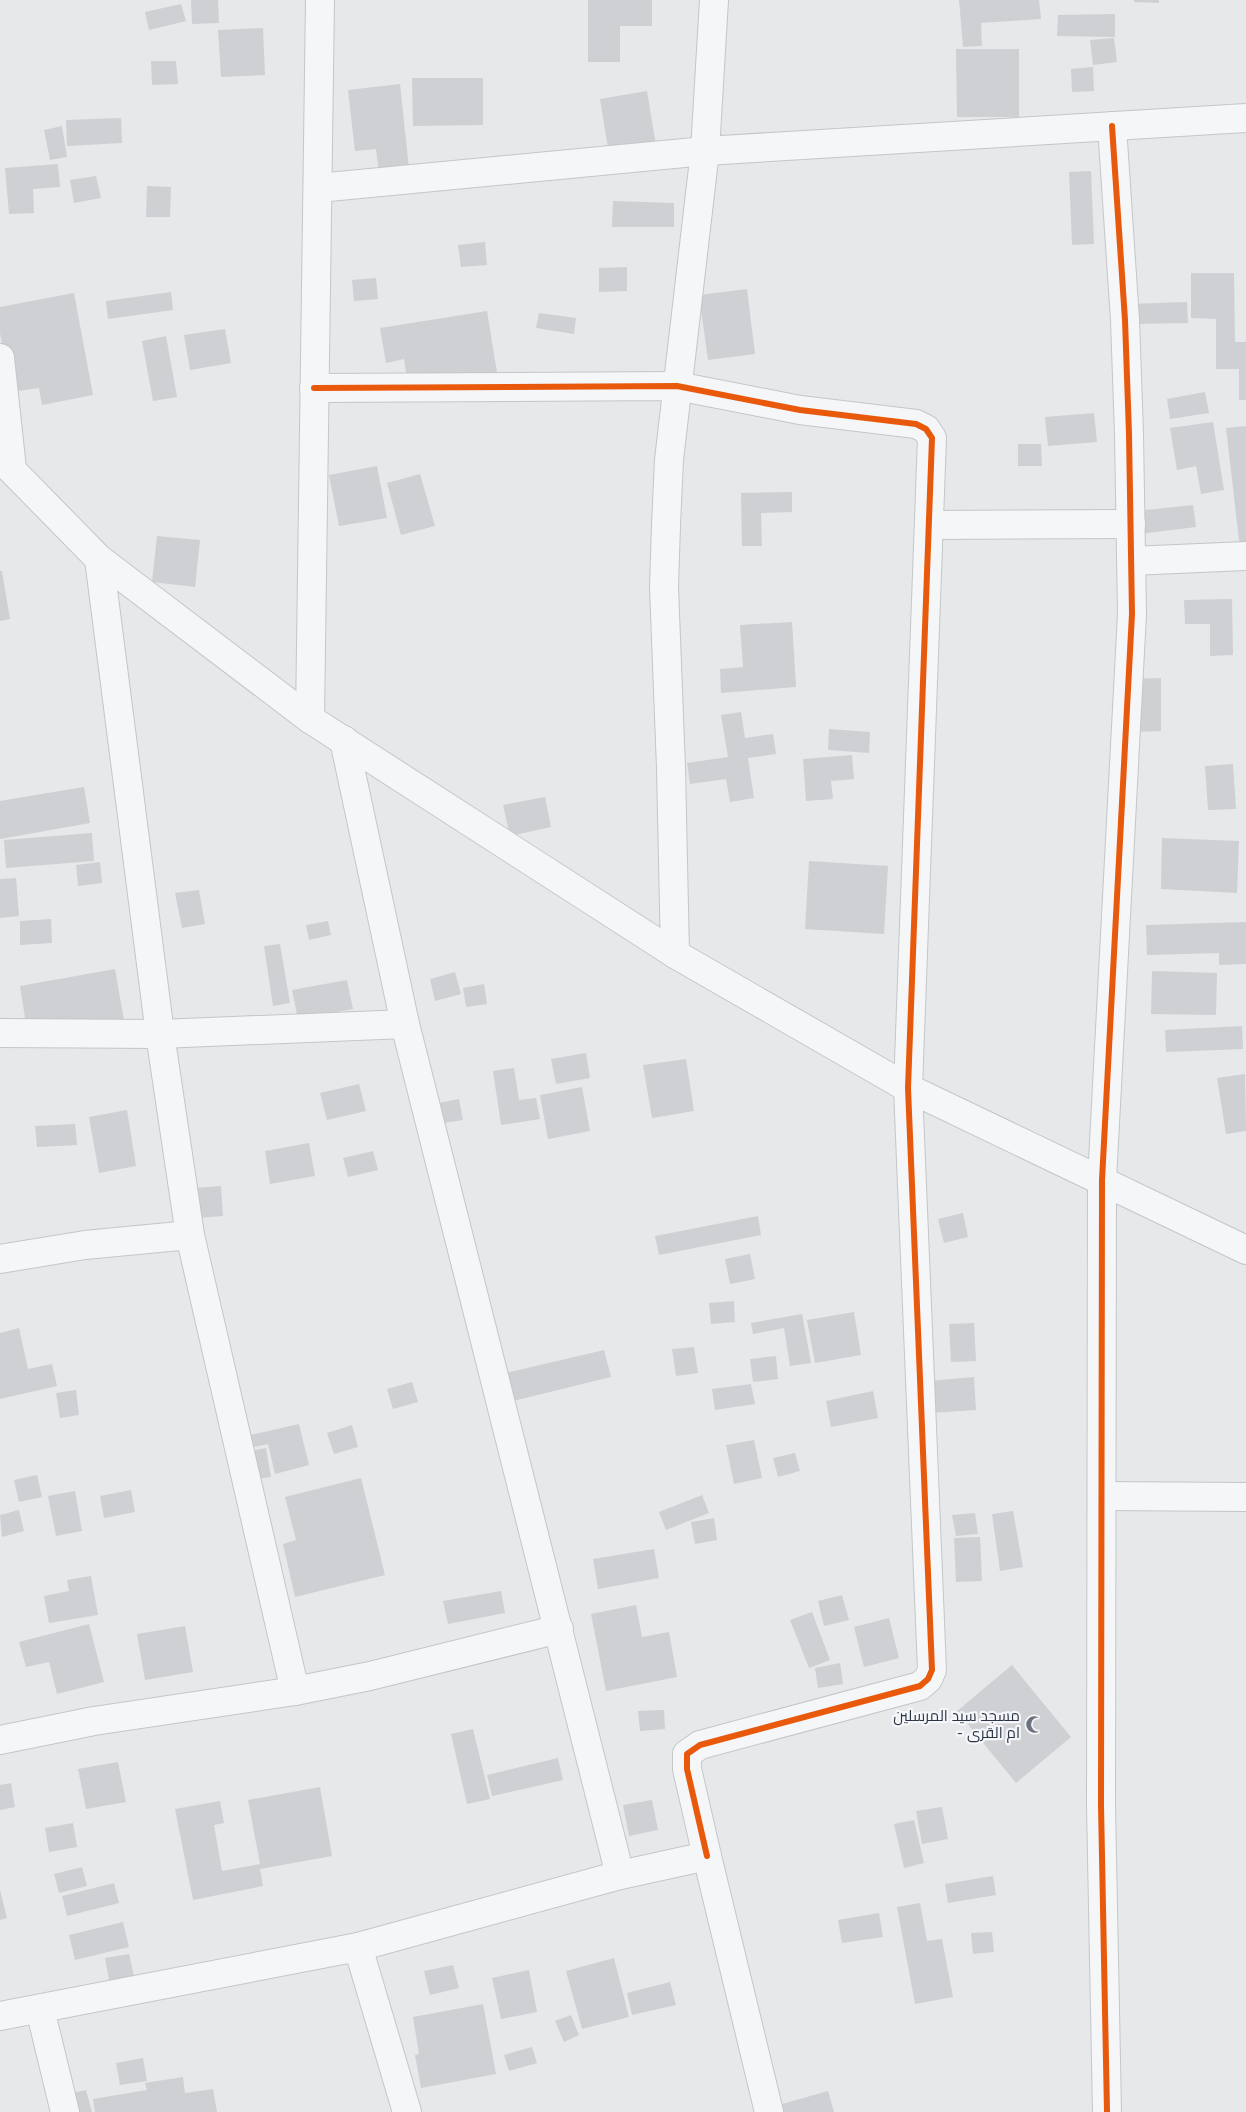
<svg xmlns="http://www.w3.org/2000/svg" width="1246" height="2112" viewBox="0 0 1246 2112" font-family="'Nunito Sans',Cairo,sans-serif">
  <rect width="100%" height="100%" fill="#e6e8ea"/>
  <g fill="#ced0d3">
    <path d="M191,0h27l1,23 -27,1z"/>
    <path d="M588,0h64v26h-32v36h-32z"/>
    <path d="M959,0h80l2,19 -60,4 1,23 -19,1z"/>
    <path d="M1134,0h25v3l-25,-1z"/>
    <path d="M181,4l5,17 -37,9 -4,-18z"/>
    <path d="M1115,14v23l-58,-1 1,-21z"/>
    <path d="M263,28l2,47 -44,2 -3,-47z"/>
    <path d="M1114,38l3,24 -24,3 -3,-25z"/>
    <path d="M956,49h63v68h-62z"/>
    <path d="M151,61h25l2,23 -26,1z"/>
    <path d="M1093,67l1,24 -22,1 -1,-23z"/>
    <path d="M412,78h71v47l-70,1z"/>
    <path d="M400,84l10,94 -30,3 -4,-32 -21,2 -7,-61z"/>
    <path d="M647,91l10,61 -47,8 -10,-61z"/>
    <path d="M121,118l1,25 -55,3 -1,-26z"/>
    <path d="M62,126l5,31 -17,3 -6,-30z"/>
    <path d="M58,164l2,23 -27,2 1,24 -25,1 -4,-46z"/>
    <path d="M1091,171l3,73 -22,1 -3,-73z"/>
    <path d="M96,176l5,22 -27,5 -4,-23z"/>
    <path d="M147,186l24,1 -1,30h-24z"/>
    <path d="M613,201l61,2v24h-62z"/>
    <path d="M485,242l2,23 -26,2 -3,-22z"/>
    <path d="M627,267v24l-28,1v-24z"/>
    <path d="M1191,273h43l1,69h11v58h-7v-31h-23v-50l-25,-1z"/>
    <path d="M376,278l2,21 -24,2 -2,-21z"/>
    <path d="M747,289l8,65 -47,6 -9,-65z"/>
    <path d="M171,292l2,18 -65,9 -2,-18z"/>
    <path d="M74,293l19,102 -51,10 -3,-17 -28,4 -11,-59v-26z"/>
    <path d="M1187,302l1,21 -58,1v-20z"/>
    <path d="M487,311l11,68 -89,15 -5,-35 -18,4 -6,-35z"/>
    <path d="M539,313l37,5 -2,16 -38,-6z"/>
    <path d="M225,329l6,34 -41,7 -6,-35z"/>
    <path d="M166,336l11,61 -24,4 -11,-60z"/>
    <path d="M1205,392l4,21 -39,6 -3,-20z"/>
    <path d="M1094,413l3,29 -49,4 -3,-29z"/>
    <path d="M1213,422l11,68 -23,4 -5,-28 -19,4 -7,-42z"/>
    <path d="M1246,426v121l-6,1 -14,-120z"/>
    <path d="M1018,444h23l1,22h-24z"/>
    <path d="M377,466l10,52 -48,8 -10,-51z"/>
    <path d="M420,474l15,52 -34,9 -14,-52z"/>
    <path d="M792,492v20l-31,1 1,33h-20l-1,-53z"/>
    <path d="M1193,505l3,22 -57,7 -2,-23z"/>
    <path d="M157,536l43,4 -5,47 -43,-5z"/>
    <path d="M0,571h2l8,48 -10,2z"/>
    <path d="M1232,599l1,56 -23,1v-32h-25l-1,-24z"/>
    <path d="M792,622l4,65 -75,6 -1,-24 23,-2 -3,-42z"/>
    <path d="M1161,678v53l-26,1 -1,-53z"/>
    <path d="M741,712l4,26 28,-4 3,20 -28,4 6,40 -24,4 -4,-23 -36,5 -3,-21 41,-6 -7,-42z"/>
    <path d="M829,729l41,3 -1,21 -41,-3z"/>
    <path d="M852,755l2,24 -23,2 2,18 -27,2 -3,-42z"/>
    <path d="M1233,764l3,45 -28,1 -3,-44z"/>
    <path d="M84,787l6,36 -90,16v-38z"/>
    <path d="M545,797l6,30 -41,9 -7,-31z"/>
    <path d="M92,833l2,28 -88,7 -2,-28z"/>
    <path d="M1162,838l77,3 -2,52 -76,-4z"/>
    <path d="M809,861l79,5 -4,68 -79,-5z"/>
    <path d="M100,862l2,21 -24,3 -2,-21z"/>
    <path d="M16,878l3,38 -19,2v-39z"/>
    <path d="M199,890l6,34 -23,4 -7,-35z"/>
    <path d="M51,919l1,24 -32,2v-24z"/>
    <path d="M328,921l3,14 -22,5 -3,-15z"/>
    <path d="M1246,922v42l-27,1v-12l-72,2 -1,-30z"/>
    <path d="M280,944l10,59 -17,3 -9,-60z"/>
    <path d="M115,969l10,57 -96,17 -9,-57z"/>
    <path d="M1152,971l65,2 -1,42 -65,-1z"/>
    <path d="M455,972l6,22 -26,7 -5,-22z"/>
    <path d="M347,980l6,29 -55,10 -6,-29z"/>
    <path d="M484,984l3,20 -21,3 -3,-19z"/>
    <path d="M1242,1026l1,23 -77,3 -1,-22z"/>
    <path d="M586,1053l4,25 -34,6 -5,-25z"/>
    <path d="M686,1059l8,52 -42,7 -9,-53z"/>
    <path d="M514,1068l5,32 17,-2 4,21 -39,6 -8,-54z"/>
    <path d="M1245,1074l1,57 -20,3 -9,-56z"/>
    <path d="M359,1084l7,27 -39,9 -7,-27z"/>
    <path d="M582,1087l8,44 -42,8 -8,-44z"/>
    <path d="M459,1099l4,21 -26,4 -4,-20z"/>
    <path d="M127,1110l9,56 -37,7 -10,-56z"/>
    <path d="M75,1124l2,21 -40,2 -2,-21z"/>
    <path d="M309,1143l6,33 -45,8 -5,-33z"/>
    <path d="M373,1151l5,19 -30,7 -5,-19z"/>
    <path d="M221,1186l2,30 -26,2 -3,-30z"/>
    <path d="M963,1213l5,24 -24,6 -6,-24z"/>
    <path d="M758,1216l3,19 -102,20 -4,-19z"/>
    <path d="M750,1254l5,25 -25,5 -5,-25z"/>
    <path d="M734,1301l1,21 -24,2 -2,-21z"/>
    <path d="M854,1312l7,43 -46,8 -8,-43z"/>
    <path d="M802,1314l9,49 -21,3 -6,-38 -31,6 -2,-11z"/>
    <path d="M974,1323l2,38 -25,1 -2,-38z"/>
    <path d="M19,1328l9,41 24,-5 5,22 -57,13v-66z"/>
    <path d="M694,1347l4,26 -22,3 -4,-27z"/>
    <path d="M604,1350l7,27 -102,25 -7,-28z"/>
    <path d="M776,1356l2,23 -25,3 -3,-23z"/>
    <path d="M974,1377l2,33 -45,3 -3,-32z"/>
    <path d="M412,1382l6,20 -25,7 -6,-20z"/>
    <path d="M751,1384l4,20 -40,6 -3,-21z"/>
    <path d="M76,1390l3,25 -19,3 -4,-25z"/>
    <path d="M873,1391l5,27 -47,9 -5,-26z"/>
    <path d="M299,1424l10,41 -34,9 -7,-30 -27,6 -4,-12z"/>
    <path d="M352,1425l6,22 -24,7 -7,-21z"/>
    <path d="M754,1440l8,38 -28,6 -8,-39z"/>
    <path d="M266,1448l5,29 -22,3 -5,-28z"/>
    <path d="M795,1453l5,18 -22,6 -5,-19z"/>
    <path d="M37,1475l5,22 -23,5 -5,-22z"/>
    <path d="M361,1478l24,97 -90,22 -12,-53 13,-4 -11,-43z"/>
    <path d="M131,1490l4,22 -31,6 -4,-22z"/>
    <path d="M75,1491l7,40 -26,5 -8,-40z"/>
    <path d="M702,1495l7,18 -43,17 -7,-18z"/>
    <path d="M19,1510l5,21 -22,6 -2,-22z"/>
    <path d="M1013,1511l10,56 -23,4 -8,-57z"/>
    <path d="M975,1513l3,21 -22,2 -4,-21z"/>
    <path d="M714,1518l3,22 -22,4 -4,-22z"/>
    <path d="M980,1537l2,44 -26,1 -2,-44z"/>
    <path d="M654,1549l5,29 -61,11 -5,-30z"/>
    <path d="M91,1576l7,39 -49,8 -5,-27 25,-5 -2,-11z"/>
    <path d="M501,1591l4,22 -57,11 -5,-23z"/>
    <path d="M842,1595l7,25 -25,6 -6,-25z"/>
    <path d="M636,1605l6,32 27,-5 8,45 -71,14 -15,-77z"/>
    <path d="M812,1612l18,48 -21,8 -19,-48z"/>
    <path d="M889,1618l10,40 -35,9 -10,-40z"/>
    <path d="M89,1624l15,58 -47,12 -8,-32 -23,5 -7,-25z"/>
    <path d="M185,1626l8,46 -48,8 -8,-46z"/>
    <path d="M840,1663l3,21 -25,4 -3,-20z"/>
    <path d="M1012,1665l59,72 -55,46 -59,-72z"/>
    <path d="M664,1710l1,19 -25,2 -2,-20z"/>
    <path d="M473,1729l17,70 -23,5 -16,-70z"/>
    <path d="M558,1758l5,22 -71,16 -5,-21z"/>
    <path d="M118,1762l8,40 -40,7 -8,-40z"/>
    <path d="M11,1783l4,24 -15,3v-25z"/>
    <path d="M320,1787l12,69 -72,13 3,17 -70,14 -18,-91 45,-8 4,22 -10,2 8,46 38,-7 -12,-64z"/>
    <path d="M652,1800l6,30 -29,6 -6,-31z"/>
    <path d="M942,1807l6,32 -26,5 -6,-33z"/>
    <path d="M914,1820l10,43 -20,5 -10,-44z"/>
    <path d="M73,1823l4,24 -28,5 -4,-24z"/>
    <path d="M82,1867l5,19 -28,7 -5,-19z"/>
    <path d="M993,1876l3,19 -48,8 -3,-19z"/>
    <path d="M114,1883l5,20 -52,13 -5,-20z"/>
    <path d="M0,1890l7,28 -7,2z"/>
    <path d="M920,1903l7,38 15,-2 11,58 -38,7 -18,-97z"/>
    <path d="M879,1913l4,24 -41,6 -4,-23z"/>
    <path d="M123,1922l6,25 -54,13 -6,-25z"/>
    <path d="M992,1932l2,20 -21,2 -2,-21z"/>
    <path d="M129,1954l5,22 -25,4 -4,-22z"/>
    <path d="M614,1958l15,59 -47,12 -16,-58z"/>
    <path d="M453,1965l6,23 -29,7 -6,-24z"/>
    <path d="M529,1970l8,42 -36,7 -9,-41z"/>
    <path d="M670,1982l6,23 -44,10 -5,-22z"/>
    <path d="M483,2004l13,70 -75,14 -6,-33 4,-1 -6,-37z"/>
    <path d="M571,2015l8,20 -15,7 -9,-21z"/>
    <path d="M532,2047l5,16 -28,8 -5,-16z"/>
    <path d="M143,2058l4,23 -27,4 -4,-22z"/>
    <path d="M183,2077l2,16 28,-4 4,23h-122l-2,-13 54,-9 -2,-7z"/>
    <path d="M86,2090l6,22h-26l-4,-17z"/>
    <path d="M828,2091l6,21h-50l-2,-8z"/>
  </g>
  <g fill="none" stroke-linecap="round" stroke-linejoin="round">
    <defs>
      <g id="minor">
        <path d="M318,188l387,-37 541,-33"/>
        <path d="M0,358l12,111"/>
        <path d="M314,388l363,-2 123,24 116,14 10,5 6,9 -24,650 24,582 -4,9 -8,7 -220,59 -13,9v15l20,87"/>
        <path d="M0,458l99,101 211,160 365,235 233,134 338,162"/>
        <path d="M930,525l201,-1"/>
        <path d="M1131,561l115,-5"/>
        <path d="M310,719l10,-719"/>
        <path d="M344,740l61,284 215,851"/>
        <path d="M675,954l-4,-186 -7,-181 2,-62 3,-65 36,-309 9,-151"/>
        <path d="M0,1033l160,1 245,-10"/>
        <path d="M0,1259l85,-14 105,-10"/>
        <path d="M1102,1496l144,1"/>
        <path d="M295,1691l75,-15 189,-47"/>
        <path d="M0,1740l94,-19 201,-30 -105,-456 -30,-201 -61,-475"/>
        <path d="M358,1947l49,165"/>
        <path d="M40,2009l25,103"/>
        <path d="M0,2016l358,-69 262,-72 87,-19 62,256"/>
        <path d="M1107,2112l-6,-307 1,-625 30,-566 -3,-180 -4,-114 -13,-194"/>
      </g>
    </defs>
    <use href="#minor" stroke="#c4c6c8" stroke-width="30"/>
    <use href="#minor" stroke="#f5f6f7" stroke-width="28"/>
    <defs>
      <g id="cycleway">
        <path d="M314,388l363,-2 123,24 116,14 10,5 6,9 -24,650 24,582 -4,9 -8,7 -220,59 -13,9v15l20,87"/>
        <path d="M1107,2112l-6,-307 1,-625 30,-566 -3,-180 -4,-114 -13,-194"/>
      </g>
    </defs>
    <use href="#cycleway" stroke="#f4f6f9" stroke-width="9"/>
    <use href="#cycleway" stroke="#e8590c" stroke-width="6"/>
  </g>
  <defs>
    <symbol id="mosque-bare" viewBox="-9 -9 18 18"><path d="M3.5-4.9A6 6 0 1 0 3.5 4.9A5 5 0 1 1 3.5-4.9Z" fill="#6c737f" stroke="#f4f6f9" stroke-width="2.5" paint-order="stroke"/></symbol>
  </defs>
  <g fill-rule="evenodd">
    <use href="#mosque-bare" x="1022" y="1712" width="25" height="25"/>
  </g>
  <g text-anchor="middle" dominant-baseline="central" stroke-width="4.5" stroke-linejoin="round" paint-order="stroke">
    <g font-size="15" fill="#2b3445" stroke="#f4f6f9" text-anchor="end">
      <text x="1020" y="1716">مسجد سيد المرسلين<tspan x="1020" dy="17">- ام القرى</tspan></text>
    </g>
  </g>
</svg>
